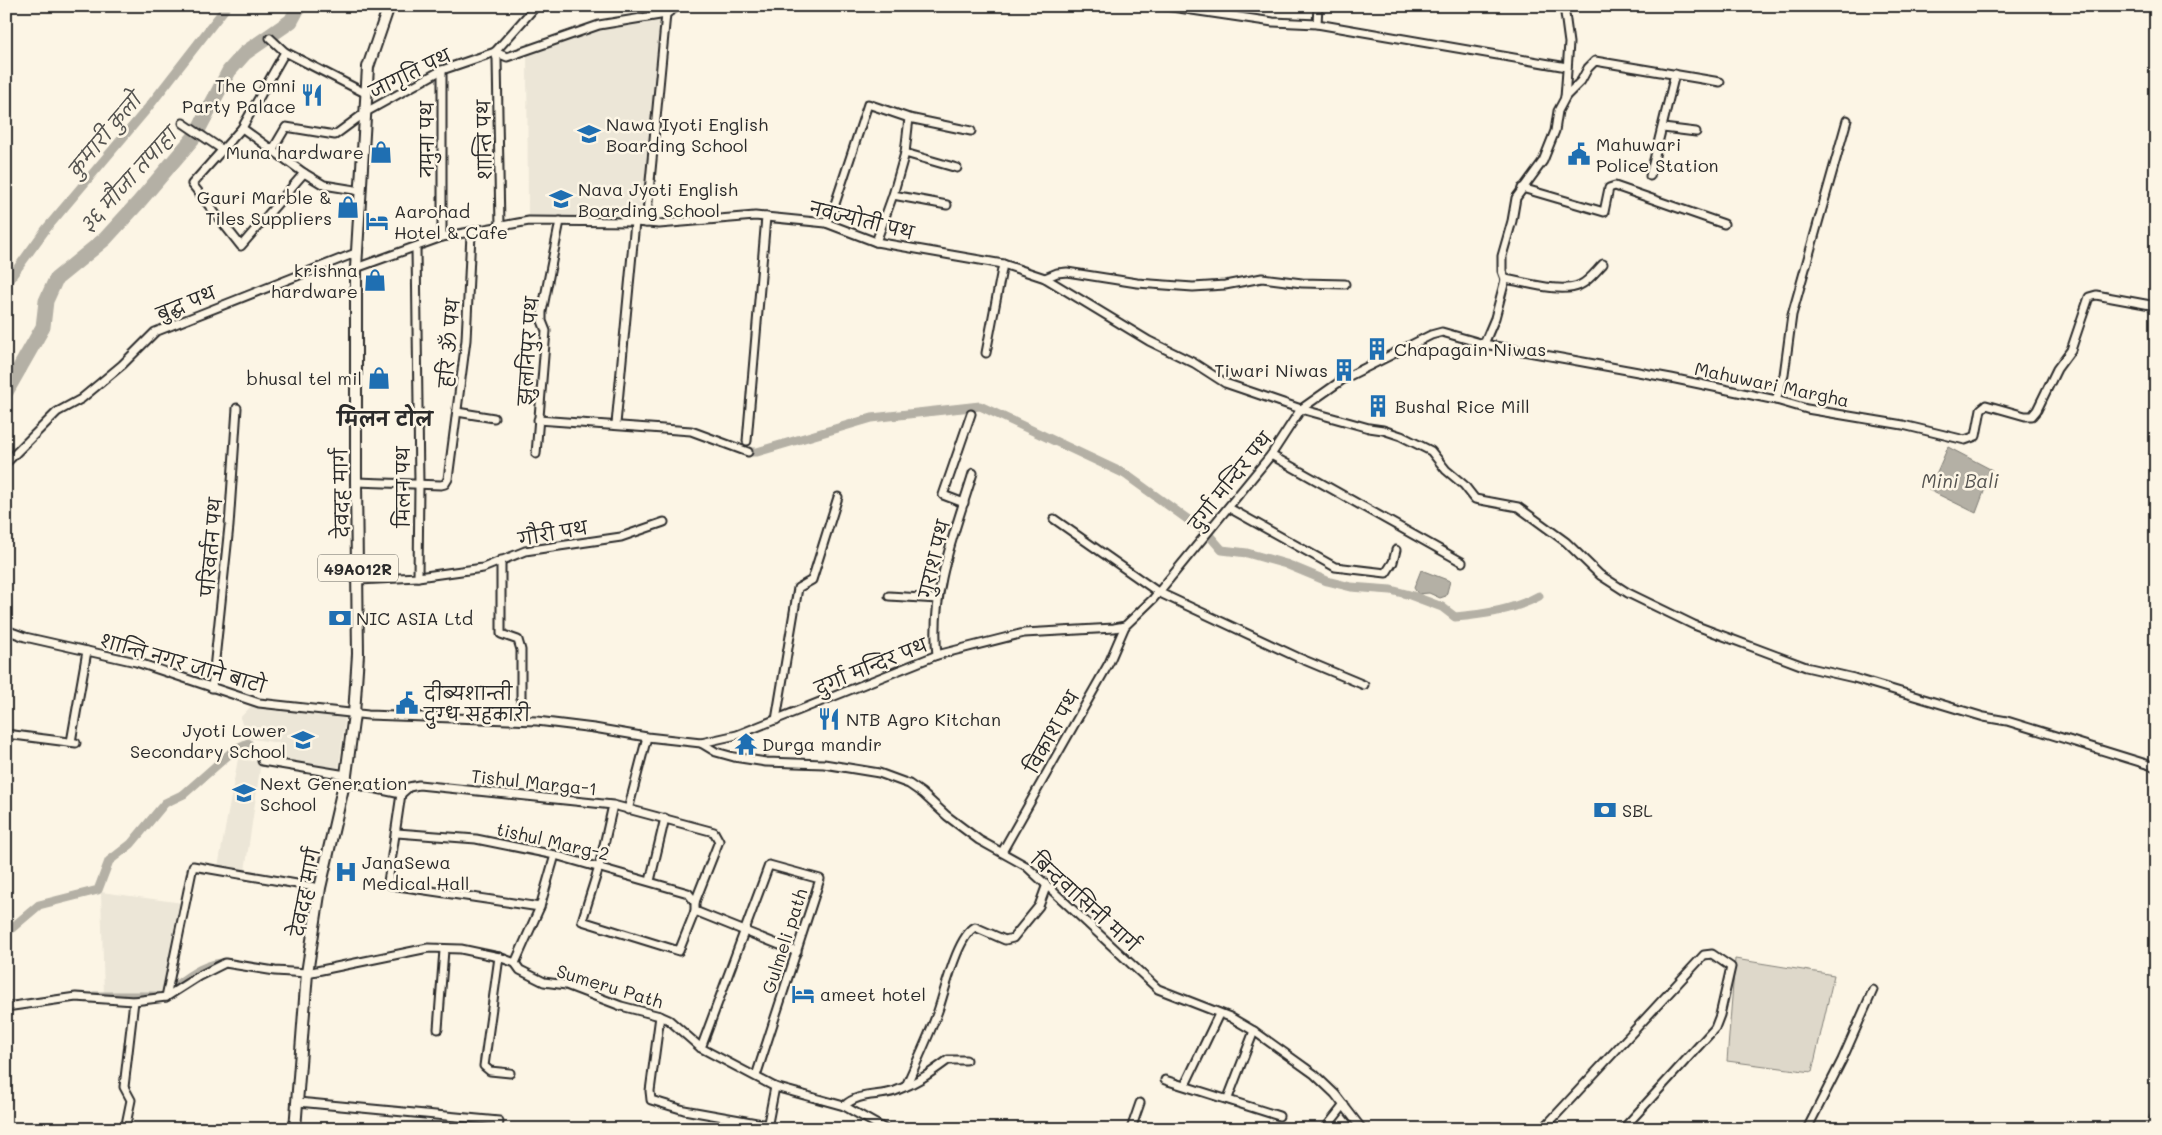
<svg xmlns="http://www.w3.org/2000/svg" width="2162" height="1135" viewBox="0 0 2162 1135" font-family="Mali,'Playpen Sans Deva',sans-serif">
  <rect width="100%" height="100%" fill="#fcf5e5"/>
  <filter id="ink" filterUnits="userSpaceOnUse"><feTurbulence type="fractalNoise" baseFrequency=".02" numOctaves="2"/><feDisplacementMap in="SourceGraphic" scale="10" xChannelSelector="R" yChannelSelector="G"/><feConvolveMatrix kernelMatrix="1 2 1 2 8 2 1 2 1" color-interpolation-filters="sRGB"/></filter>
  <g filter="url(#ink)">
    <g fill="#ece6d7">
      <path d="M663,17l-22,201 -113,-1 -1,-165 73,-26z"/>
      <path d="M252,705l93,13 -7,57 -63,-12 4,-20 -32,-5 -7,-20z"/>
      <path d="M238,759l23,3 -16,109 -27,-4z"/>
      <path d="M101,892l82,11 -12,69 -8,24h-59z"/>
    </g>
    <path fill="#ded8ca" stroke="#84827a" d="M1735,959l99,16 -22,97 -85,-11z"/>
    <g fill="#b4b0a5" stroke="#7d7b74">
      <path d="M1948,447l44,23 -16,43 -47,-23z"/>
      <path d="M1421,570l29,11 -4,15 -6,2 -11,-5 -11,1 -4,-6z"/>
    </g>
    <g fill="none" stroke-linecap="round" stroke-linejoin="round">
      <g stroke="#b4b0a5" stroke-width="9">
        <path d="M6,284l40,-55 101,-120 80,-103"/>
        <path d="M748,452h9l115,-34 108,-12 145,68 83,60 14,16 25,3 39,11 41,17 24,6 40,3 19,5 32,12 13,10c28,-2 59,-7 84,-21"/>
        <path d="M6,933l33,-28 59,-15 11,-29 22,-17 34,-41 19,-9 51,-45 13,-6"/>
        <path d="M174,987c17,-13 35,-26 57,-24"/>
        <path d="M94,996h61"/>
      </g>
      <path stroke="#b4b0a5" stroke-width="15" d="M6,392l37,-65 3,-26 10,-22 49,-40 33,-36 57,-67 34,-65 16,-18 46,-32 8,-15"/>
      <defs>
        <g id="minor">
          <path d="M1165,6l108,16 44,2 250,43"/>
          <path d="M1317,24l1,-18"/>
          <path d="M270,38l15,14"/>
          <path d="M495,52l12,5 92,-32 67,-11 12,-8"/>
          <path d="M495,52l2,7 3,168"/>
          <path d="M442,70v167"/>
          <path d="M1565,97l16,-16 7,-13 7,-7 125,21"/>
          <path d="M909,118l62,13"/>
          <path d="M183,123l40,27"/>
          <path d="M242,128l62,45 20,12 37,6"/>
          <path d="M1663,128l33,4"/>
          <path d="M273,149l13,-22 49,8 31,-23 76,-42 53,-18 41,-46"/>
          <path d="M905,153l52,15"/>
          <path d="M304,173l-63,73 -49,-62 50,-56 43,-76 82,42"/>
          <path d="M1650,176l25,-102"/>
          <path d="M1522,188l82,24 5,-24 6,-2 109,38"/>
          <path d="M893,195l54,10"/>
          <path d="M646,223l20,-209"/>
          <path d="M826,223l7,-13 35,-106 41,14 -4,35 -12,42 -17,47"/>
          <path d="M356,268l86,-31 87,-16 106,1 24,2 96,-8 71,7 50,19 127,22 42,14 104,63 45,22 31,20 76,26 68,19 14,2 18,6 30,15 15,19 18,15 11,14 43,8 48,35 34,33 28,18 66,32 112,42 48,11 130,39 23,4 149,46"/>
          <path d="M1045,278l12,-5 10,-1 70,11 56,4 32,-2 37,-7 40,5 43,1"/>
          <path d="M1505,279c20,3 57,15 75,6 9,-4 16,-14 23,-21"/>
          <path d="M1484,344l11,-26 9,-34 1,-5 -3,-8v-15l10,-35 4,-23 27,-37 12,-30 3,-20 7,-13 4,-55 -5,-37"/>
          <path d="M986,353l17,-89"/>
          <path d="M1776,400l8,-25 8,-60 55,-195"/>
          <path d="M457,412l37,6"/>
          <path d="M538,420l153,11 57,21"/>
          <path d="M616,424l19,-202"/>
          <path d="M747,441l19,-224"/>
          <path d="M536,454l10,-123 -4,-10v-9l18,-91"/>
          <path d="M1271,455l191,107"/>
          <path d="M6,463l51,-51 24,-13 41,-34 33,-33 203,-80"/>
          <path d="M356,482l85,3 4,-1 3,-5 18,-139 5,-106"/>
          <path d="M964,503l-21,-8 28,-81"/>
          <path d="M1229,508l106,59 51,6 7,-11 3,-12"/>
          <path d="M1054,519l104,73 139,65 67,28"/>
          <path d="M501,560v74l17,6 3,10v70"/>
          <path d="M418,577l65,-9 42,-17 96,-14 43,-15"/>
          <path d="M359,580l59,-3 1,-93 -3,-236"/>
          <path d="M889,596l49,3"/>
          <path d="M6,630l19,7 111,25 123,41 109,12 169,6 57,7 53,9 54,6 36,-8 200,-80 87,-22 90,-5 11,-2 28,-27 118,-144 30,-46 44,-31 86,-43 11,-3 42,12 187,34 105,22 31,9 96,16 62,15 11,-4 5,-27 5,-4 39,11h7l5,-6 20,-41 14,-19 18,-53 7,-2 60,11"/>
          <path d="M937,655c-7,-63 18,-123 36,-182"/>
          <path d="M212,688l17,-162 8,-118"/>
          <path d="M776,720l22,-132 14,-8 26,-83"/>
          <path d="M6,734l70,9"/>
          <path d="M71,742l16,-91"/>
          <path d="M701,743l15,9 18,5 32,5 58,2 55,9 30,11 13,9 25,23 32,24 47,26 132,123 72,28 24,14 60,43 21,20 27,35"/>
          <path d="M262,761l84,14"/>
          <path d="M344,782l57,12 -13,88 3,3 149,22"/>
          <path d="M401,794l8,-7 10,-2 194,20 101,27 5,9 -24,61v9l-16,40 -97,-30 17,-54 14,-62"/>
          <path d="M628,810l19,-73"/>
          <path d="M397,833l79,6 79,16 133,38 7,9"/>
          <path d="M1002,852l107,-189 16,-37"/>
          <path d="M650,881l15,-63"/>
          <path d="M695,911l102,41"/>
          <path d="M499,957l-15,109 6,5 20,2"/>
          <path d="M515,963l25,-56 15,-52"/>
          <path d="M166,997l27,-131 127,22"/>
          <path d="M6,1007l70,-10 58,4 32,-4 33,-21 26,-13 50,8 32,2 121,-25 33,1 38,8 16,6 5,7 24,12 22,3 55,21 39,10 9,4 32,28 74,39 69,19 41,23"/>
          <path d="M660,1016l-10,75 1,9 33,10 84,15"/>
          <path d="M438,1029l6,-79"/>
          <path d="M701,1048l68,-183 51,14 -64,197"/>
          <path d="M1165,1080l114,36"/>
          <path d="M1185,1085l34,-71"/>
          <path d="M906,1086c11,-25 23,-50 32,-75 7,-20 19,-74 37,-84l30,13 8,-2 26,-32 7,-19"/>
          <path d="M1228,1098l26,-67"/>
          <path d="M298,1102l201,19 -1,8"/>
          <path d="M844,1106c15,-14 33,-9 51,-15 22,-8 34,-17 53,-31h18"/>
          <path d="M767,1128l8,-41"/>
          <path d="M125,1129l6,-29 -7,-13 10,-86"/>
          <path d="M1131,1129l9,-26"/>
          <path d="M1325,1129l19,-24"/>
          <path d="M1543,1129l161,-174 8,-1 19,13 -11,48 -5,13 -92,101"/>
          <path d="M1807,1129l35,-69 31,-70"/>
          <path d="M2151,1129l5,-16"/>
        </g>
        <path id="primary" d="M295,1129l12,-156 13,-85 26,-113 8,-61 4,-60 -2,-172v-214l12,-201 21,-61"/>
      </defs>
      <use href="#minor" stroke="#2b2b2b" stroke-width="11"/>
      <use href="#primary" stroke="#2b2b2b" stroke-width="14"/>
      <use href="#minor" stroke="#fcf5e5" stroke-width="7"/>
      <use href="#primary" stroke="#fcf5e5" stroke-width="10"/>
    </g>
  </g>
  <defs>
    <symbol id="restaurant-bare" viewBox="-9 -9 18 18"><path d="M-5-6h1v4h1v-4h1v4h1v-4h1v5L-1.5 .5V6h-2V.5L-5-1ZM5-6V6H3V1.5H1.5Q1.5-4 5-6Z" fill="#1f6fb2" stroke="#fcf5e5" stroke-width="2.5" paint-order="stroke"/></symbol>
    <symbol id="school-bare" viewBox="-9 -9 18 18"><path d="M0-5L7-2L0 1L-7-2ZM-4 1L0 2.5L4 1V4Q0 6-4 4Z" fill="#1f6fb2" stroke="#fcf5e5" stroke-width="2.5" paint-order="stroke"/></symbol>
    <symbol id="shop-bare" viewBox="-9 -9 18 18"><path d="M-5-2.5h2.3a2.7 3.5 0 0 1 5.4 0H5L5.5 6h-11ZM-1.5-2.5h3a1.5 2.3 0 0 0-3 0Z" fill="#1f6fb2" stroke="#fcf5e5" stroke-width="2.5" paint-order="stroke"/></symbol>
    <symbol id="civic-bare" viewBox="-9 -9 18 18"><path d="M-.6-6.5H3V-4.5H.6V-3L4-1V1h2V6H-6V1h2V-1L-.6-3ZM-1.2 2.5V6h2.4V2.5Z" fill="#1f6fb2" stroke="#fcf5e5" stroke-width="2.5" paint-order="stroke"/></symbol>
    <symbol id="hotel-bare" viewBox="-9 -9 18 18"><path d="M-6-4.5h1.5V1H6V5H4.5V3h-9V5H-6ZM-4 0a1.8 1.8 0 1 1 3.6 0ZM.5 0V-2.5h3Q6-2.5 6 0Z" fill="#1f6fb2" stroke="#fcf5e5" stroke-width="2.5" paint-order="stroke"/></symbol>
    <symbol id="building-bare" viewBox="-9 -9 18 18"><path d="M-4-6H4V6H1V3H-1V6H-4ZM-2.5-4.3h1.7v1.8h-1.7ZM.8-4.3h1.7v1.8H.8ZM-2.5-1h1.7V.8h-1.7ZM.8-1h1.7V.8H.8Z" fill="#1f6fb2" stroke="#fcf5e5" stroke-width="2.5" paint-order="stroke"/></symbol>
    <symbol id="bank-bare" viewBox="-9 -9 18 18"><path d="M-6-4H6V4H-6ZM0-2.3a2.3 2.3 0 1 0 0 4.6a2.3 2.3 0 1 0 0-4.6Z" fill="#1f6fb2" stroke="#fcf5e5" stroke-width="2.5" paint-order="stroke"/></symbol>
    <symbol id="temple-bare" viewBox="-9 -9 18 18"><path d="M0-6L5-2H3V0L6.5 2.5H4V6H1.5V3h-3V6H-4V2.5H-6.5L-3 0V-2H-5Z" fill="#1f6fb2" stroke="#fcf5e5" stroke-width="2.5" paint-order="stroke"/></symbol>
    <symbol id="hospital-bare" viewBox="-9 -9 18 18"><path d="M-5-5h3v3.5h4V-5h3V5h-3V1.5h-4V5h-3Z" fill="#1f6fb2" stroke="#fcf5e5" stroke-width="2.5" paint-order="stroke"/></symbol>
  </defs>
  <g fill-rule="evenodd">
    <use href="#restaurant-bare" x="296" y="79" width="32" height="32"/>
    <use href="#school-bare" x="573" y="118" width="32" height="32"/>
    <use href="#shop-bare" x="365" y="136" width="32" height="32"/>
    <use href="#civic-bare" x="1563" y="138" width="32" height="32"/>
    <use href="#school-bare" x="545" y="183" width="32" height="32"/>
    <use href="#shop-bare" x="332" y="191" width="32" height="32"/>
    <use href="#hotel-bare" x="361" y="205" width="32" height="32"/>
    <use href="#shop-bare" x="359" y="264" width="32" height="32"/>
    <use href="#building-bare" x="1361" y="333" width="32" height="32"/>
    <use href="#building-bare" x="1328" y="354" width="32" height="32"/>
    <use href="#shop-bare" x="363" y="362" width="32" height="32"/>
    <use href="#building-bare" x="1362" y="390" width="32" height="32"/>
    <use href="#bank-bare" x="324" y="602" width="32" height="32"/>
    <use href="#civic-bare" x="391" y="687" width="32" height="32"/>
    <use href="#restaurant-bare" x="813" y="703" width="32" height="32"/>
    <use href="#school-bare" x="287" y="724" width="32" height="32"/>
    <use href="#temple-bare" x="730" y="728" width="32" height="32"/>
    <use href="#school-bare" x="228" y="777" width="32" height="32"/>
    <use href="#bank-bare" x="1589" y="794" width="32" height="32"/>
    <use href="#hospital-bare" x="330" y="856" width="32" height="32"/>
    <use href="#hotel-bare" x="787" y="978" width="32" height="32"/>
  </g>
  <g text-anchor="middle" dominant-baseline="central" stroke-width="5" stroke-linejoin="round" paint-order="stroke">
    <rect fill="#fcf5e5" stroke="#6a6863" stroke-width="1" x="318" y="554.5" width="80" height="27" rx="4"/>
    <g font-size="16" font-weight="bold" fill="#2b2b2b">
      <text x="358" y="568">49A012R</text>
    </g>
    <g font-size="18" fill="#2b2b2b" stroke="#fcf5e5">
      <text transform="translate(410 73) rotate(-26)">जागृति पथ</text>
      <text transform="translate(427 139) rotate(-90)">नमुना पथ</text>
      <text transform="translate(484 140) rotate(-91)">शान्ति पथ</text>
      <text transform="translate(862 220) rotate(14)">नवज्योती पथ</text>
      <text transform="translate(186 303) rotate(-22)">बुद्ध पथ</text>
      <text transform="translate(449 343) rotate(-85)">हरि ॐ पथ</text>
      <text transform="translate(528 351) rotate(-86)">झुलनिपुर पथ</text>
      <text transform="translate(1772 384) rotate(12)">Mahuwari Margha</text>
      <text transform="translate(1230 481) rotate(-51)">दुर्गा मन्दिर पथ</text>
      <text transform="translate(403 487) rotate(-90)">मिलन पथ</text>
      <text transform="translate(341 493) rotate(-91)">देवदह मार्ग</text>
      <text transform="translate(553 533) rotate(-10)">गौरी पथ</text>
      <text transform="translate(211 547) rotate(-85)">परिवर्तन पथ</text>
      <text transform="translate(934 559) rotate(-76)">गुराश पथ</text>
      <text transform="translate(183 663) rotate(16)">शान्ति नगर जाने बाटो</text>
      <text transform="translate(871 666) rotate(-22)">दुर्गा मन्दिर पथ</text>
      <text transform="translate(1052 732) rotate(-61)">विकाश पथ</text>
      <text transform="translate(534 782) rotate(6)">Tishul Marga-1</text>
      <text transform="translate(553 841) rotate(13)">tishul Marg-2</text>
      <text transform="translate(305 892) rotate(-79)">देवदह मार्ग</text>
      <text transform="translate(1085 902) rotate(42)">बिन्दवासिनी मार्ग</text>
      <text transform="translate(784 941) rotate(-72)">Gulmeli path</text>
      <text transform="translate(610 986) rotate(17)">Sumeru Path</text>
    </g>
    <g font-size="18" fill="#2b2b2b" stroke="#fcf5e5" text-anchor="start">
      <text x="296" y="85" text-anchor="end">The Omni<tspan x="296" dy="21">Party Palace</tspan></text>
      <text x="606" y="124">Nawa Iyoti English<tspan x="606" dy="21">Boarding School</tspan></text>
      <text x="1596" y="144">Mahuwari<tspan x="1596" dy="21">Police Station</tspan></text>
      <text x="364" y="152" text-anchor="end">Muna hardware</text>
      <text x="578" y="189">Nava Jyoti English<tspan x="578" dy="21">Boarding School</tspan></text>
      <text x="332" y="197" text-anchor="end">Gauri Marble &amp;<tspan x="332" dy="21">Tiles Suppliers</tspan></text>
      <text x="394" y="211">Aarohad<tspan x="394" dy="21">Hotel &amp; Cafe</tspan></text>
      <text x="358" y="270" text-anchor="end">krishna<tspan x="358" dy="21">hardware</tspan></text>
      <text x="1394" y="349">Chapagain Niwas</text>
      <text x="1328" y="370" text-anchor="end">Tiwari Niwas</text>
      <text x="362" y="378" text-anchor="end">bhusal tel mil</text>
      <text x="1395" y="406">Bushal Rice Mill</text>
      <text x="356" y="618">NIC ASIA Ltd</text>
      <text x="424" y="693">दीब्यशान्ती<tspan x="424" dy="21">दुग्ध सहकारी</tspan></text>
      <text x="846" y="719">NTB Agro Kitchan</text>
      <text x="286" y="730" text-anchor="end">Jyoti Lower<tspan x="286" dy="21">Secondary School</tspan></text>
      <text x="762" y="744">Durga mandir</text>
      <text x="260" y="783">Next Generation<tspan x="260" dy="21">School</tspan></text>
      <text x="1622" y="810">SBL</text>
      <text x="362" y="862">JanaSewa<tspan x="362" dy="21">Medical Hall</tspan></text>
      <text x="820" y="994">ameet hotel</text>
    </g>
    <g font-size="19" font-style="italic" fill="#545350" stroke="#fcf5e5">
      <text transform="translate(104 135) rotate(-50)">कुमारी कुलो</text>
      <text transform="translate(128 180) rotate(-48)">३६ मौजा तपाहा</text>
      <text x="1960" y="480">Mini Bali</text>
    </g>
    <g font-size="19" font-weight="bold" fill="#2b2b2b" stroke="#fcf5e5">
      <text x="385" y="418">मिलन टोल</text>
    </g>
  </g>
  <rect width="2162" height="1135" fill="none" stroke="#fcf5e5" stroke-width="25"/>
  <rect x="12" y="12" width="2137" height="1110" fill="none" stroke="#2b2b2b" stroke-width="2" filter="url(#ink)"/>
</svg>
